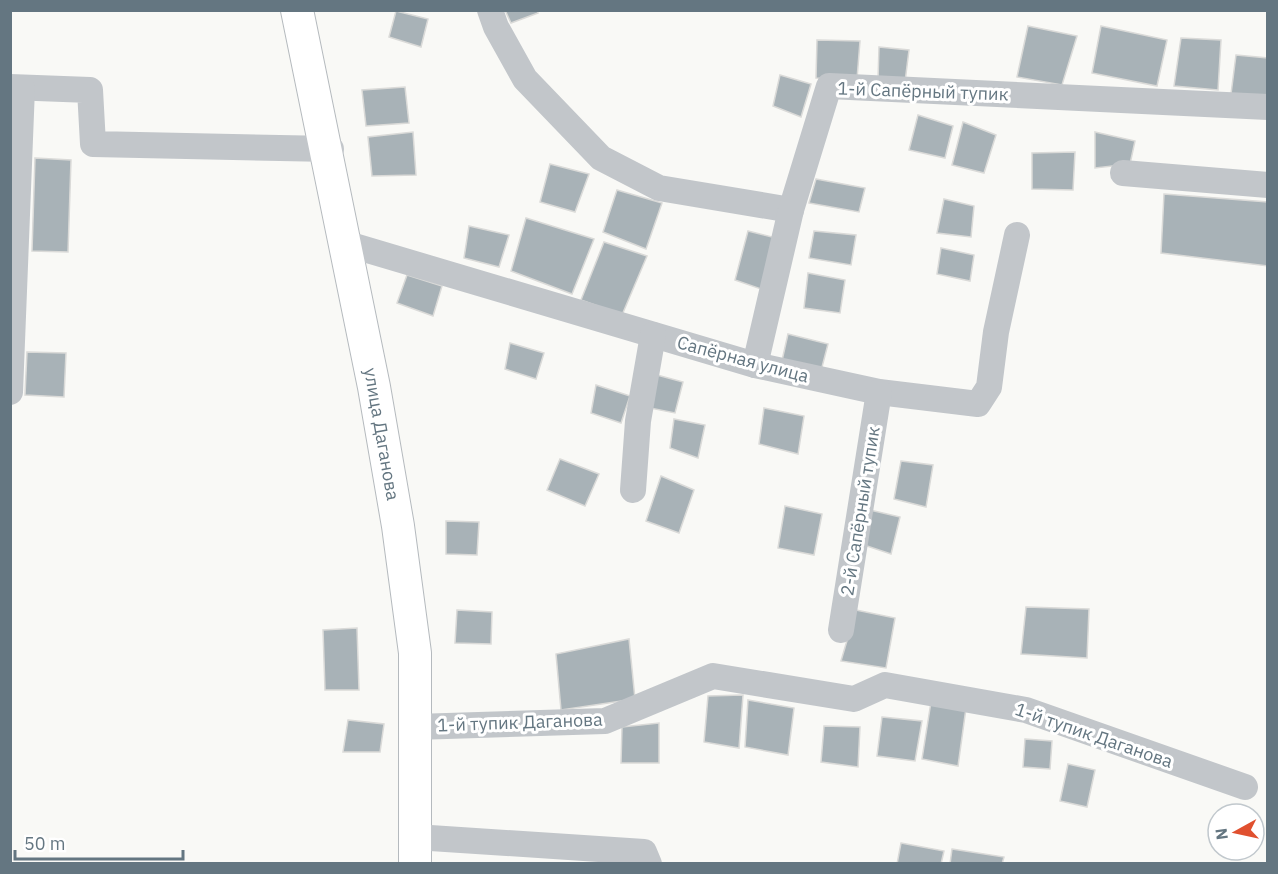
<svg xmlns="http://www.w3.org/2000/svg" width="1278" height="874" viewBox="0 0 1278 874" font-family="'IBM Plex Sans',sans-serif">
  <rect width="100%" height="100%" fill="#f9f9f6"/>
  <g fill="#a8b2b7" stroke="#dadad8" stroke-width="1.5">
    <path d="M505,10h32l1,3 -27,10z"/>
    <path d="M396,11l32,8 -7,28 -32,-10z"/>
    <path d="M1028,26l49,10 -15,49 -45,-8z"/>
    <path d="M1101,26l66,14 -10,46 -65,-13z"/>
    <path d="M1181,38l40,2 -3,50 -44,-4z"/>
    <path d="M817,40l43,1 -3,38 -41,-1z"/>
    <path d="M879,47l30,3 -4,32 -27,-3z"/>
    <path d="M1236,55l32,3v39l-37,-3z"/>
    <path d="M780,75l31,9 -10,33 -28,-11z"/>
    <path d="M405,87l4,36 -43,3 -4,-36z"/>
    <path d="M918,115l35,11 -8,32 -36,-8z"/>
    <path d="M963,122l33,13 -12,38 -32,-8z"/>
    <path d="M413,132l3,43 -44,1 -4,-39z"/>
    <path d="M1095,132l40,9 -5,23 -35,4z"/>
    <path d="M1075,152l-2,38 -41,-1v-36z"/>
    <path d="M35,158l36,2 -3,92 -36,-1z"/>
    <path d="M550,164l39,10 -14,38 -35,-10z"/>
    <path d="M816,179l49,9 -6,24 -50,-9z"/>
    <path d="M617,190l45,13 -16,46 -43,-17z"/>
    <path d="M1164,194l104,8v64l-107,-13z"/>
    <path d="M944,199l30,7 -3,31 -34,-4z"/>
    <path d="M526,218l68,21 -22,55 -61,-23z"/>
    <path d="M469,226l40,9 -10,32 -35,-9z"/>
    <path d="M748,231l28,7 -12,52 -29,-10z"/>
    <path d="M814,231l42,4 -5,30 -42,-7z"/>
    <path d="M604,242l43,14 -25,59 -41,-15z"/>
    <path d="M941,248l33,7 -4,26 -33,-7z"/>
    <path d="M808,273l37,7 -5,33 -36,-5z"/>
    <path d="M407,275l35,11 -9,30 -36,-13z"/>
    <path d="M788,334l40,10 -7,27 -40,-6z"/>
    <path d="M510,343l34,10 -8,26 -31,-10z"/>
    <path d="M27,352l39,1 -2,44 -39,-2z"/>
    <path d="M657,375l26,7 -8,31 -25,-5z"/>
    <path d="M596,385l34,11 -9,27 -30,-10z"/>
    <path d="M764,408l40,8 -6,38 -39,-10z"/>
    <path d="M674,419l31,6 -7,33 -28,-10z"/>
    <path d="M560,459l39,15 -14,32 -38,-16z"/>
    <path d="M901,461l32,4 -7,42 -32,-8z"/>
    <path d="M661,476l33,14 -15,43 -33,-12z"/>
    <path d="M785,506l37,8 -8,41 -36,-7z"/>
    <path d="M870,510l30,7 -9,37 -27,-9z"/>
    <path d="M446,521l33,1 -2,33 -31,-1z"/>
    <path d="M1026,607l63,2 -2,49 -66,-4z"/>
    <path d="M457,610l35,2 -1,32 -36,-1z"/>
    <path d="M856,610l39,8 -9,50 -45,-7z"/>
    <path d="M357,628l2,62h-34l-2,-60z"/>
    <path d="M629,639l6,60 -74,11 -5,-56z"/>
    <path d="M743,695l-4,53 -35,-6 4,-46z"/>
    <path d="M748,700l46,8 -6,47 -43,-8z"/>
    <path d="M931,702l35,6 -8,58 -36,-7z"/>
    <path d="M882,717l40,4 -7,40 -38,-5z"/>
    <path d="M348,720l36,4 -4,28h-37z"/>
    <path d="M659,723v40h-38l1,-36z"/>
    <path d="M824,726l36,1 -2,40 -37,-5z"/>
    <path d="M1025,739l27,2 -2,28 -27,-2z"/>
    <path d="M1068,764l27,6 -8,37 -27,-6z"/>
    <path d="M901,843l43,8 -3,13h-44z"/>
    <path d="M952,849l52,8 -2,7h-52z"/>
  </g>
  <g fill="none" stroke-linecap="round" stroke-linejoin="round">
    <defs>
      <path id="major" d="M297,10l77,377 24,139 17,127v211"/>
    </defs>
    <use href="#major" stroke="#b5babe" stroke-width="34"/>
    <g stroke="#c2c6ca" stroke-width="26">
      <path d="M490,10l6,17 29,52 76,79 58,30 132,22"/>
      <path d="M10,87l80,3 3,54 238,5"/>
      <path d="M1123,173l145,12"/>
      <path d="M344,243l411,122 124,27 99,12 11,-17 7,-55 21,-97"/>
      <path d="M755,365l36,-155 38,-124 439,21"/>
      <path d="M10,392l12,-304"/>
      <path d="M633,490l5,-69 15,-86"/>
      <path d="M841,630l38,-238"/>
      <path d="M415,727l190,-6 108,-45 141,23 31,-14 141,25 219,77"/>
      <path d="M415,837l229,15 5,12"/>
    </g>
    <use href="#major" stroke="#fff" stroke-width="32"/>
  </g>
  <g text-anchor="middle" dominant-baseline="central" stroke-width="6" stroke-linejoin="round" paint-order="stroke">
    <g font-size="18" fill="#647681" stroke="#fff">
      <text transform="translate(923 91) rotate(2)">1-й Сапёрный тупик</text>
      <text transform="translate(743 359) rotate(15)">Сапёрная улица</text>
      <text transform="translate(382 434) rotate(80)">улица Даганова</text>
      <text transform="translate(860 511) rotate(-81)">2-й Сапёрный тупик</text>
      <text transform="translate(520 722) rotate(-2)">1-й тупик Даганова</text>
      <text transform="translate(1094 735) rotate(19)">1-й тупик Даганова</text>
    </g>
  </g>
  <rect width="1278" height="874" fill="none" stroke="#647681" stroke-width="24"/>
  <g transform="translate(1236 832) rotate(262)"><circle r="28" fill="#ffffff" stroke="#c1c8cd" stroke-width="1.5"/>
  <path d="M0-4.5L10 22L0 15L-10 22Z" fill="#e0502f"/>
  <text y="-9" font-size="16" font-weight="bold" text-anchor="middle" fill="#647681">N</text>
  </g>
  <path d="M15 850v9h168v-9" fill="none" stroke="#647681" stroke-width="3"/>
  <text x="24" y="850" font-size="18" fill="#647681" stroke="#ffffff" stroke-width="4.5" paint-order="stroke">50 m</text>
</svg>
